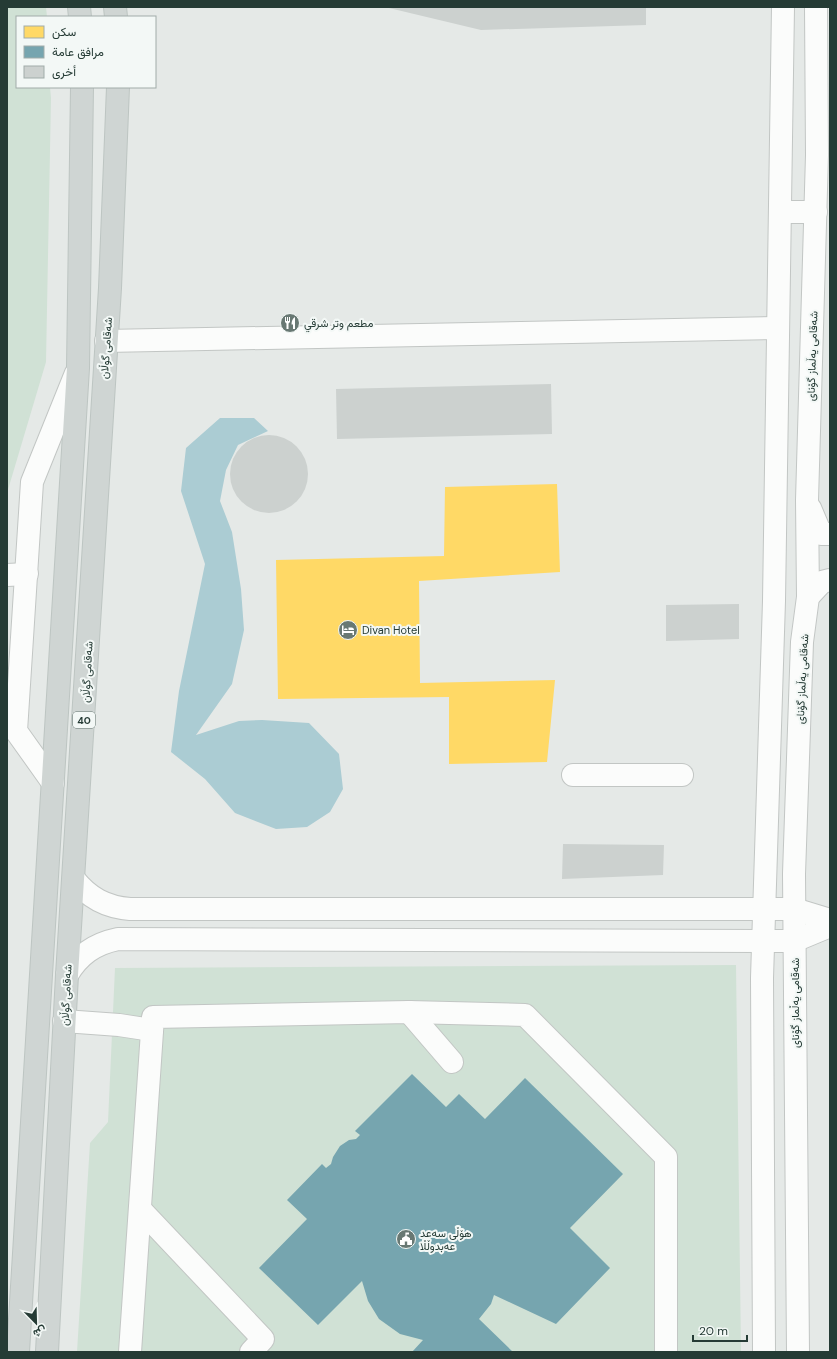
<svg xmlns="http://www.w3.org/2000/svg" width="837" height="1359" viewBox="0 0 837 1359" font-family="'DM Sans',Vazirmatn,sans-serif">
  <rect width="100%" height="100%" fill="#e5e9e7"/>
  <g fill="#d0e1d5">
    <path d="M7,7h39l1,10h-30v70h33l1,11 -5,264 -39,131z"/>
    <path d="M736,965l5,387h-664l13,-209 18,-21 7,-154z"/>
  </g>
  <path fill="#abccd3" d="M220,418h34l14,13 -30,14 -12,25 -6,31 12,31 9,57 3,41 -12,54 -36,51 43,-14 23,-1 47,3 30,31 4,35 -13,23 -23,15 -31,2 -41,-16 -30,-34 -34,-27 8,-61 26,-127 -24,-73 5,-43z"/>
  <path fill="#ffd966" d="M557,484l3,88 -141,9 1,102 135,-3 -8,82 -98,2v-67l-171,2 -2,-139 168,-4 1,-69z"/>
  <path fill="#76a5af" d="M412,1074l34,33 13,-13 26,25 40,-41 98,96 -53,54 40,40 -54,56 -62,-29 -3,9 -12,15 34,33h-101l11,-12 -23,-6 -21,-15 -11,-18 -6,-20 -44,44 -59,-57 48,-49 -20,-19 35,-36 4,4 5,-4 2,-7 7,-11 9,-6 7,-1 4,-4 -5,-4z"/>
  <g fill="#ccd1cf">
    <path d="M646,7v18l-165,5 -92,-22z"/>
    <path d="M551,384l1,50 -215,5 -1,-50z"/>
    <circle cx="269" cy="474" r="39"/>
    <path d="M739,604v35l-73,2v-36z"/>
    <path d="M563,844l101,1 -1,30 -101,4z"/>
  </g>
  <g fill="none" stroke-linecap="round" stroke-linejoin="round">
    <defs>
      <g id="minor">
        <path d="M780,212h36"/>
        <path d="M106,341l671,-13"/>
        <path d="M810,508l11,26h9"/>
        <path d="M7,575l20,-1"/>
        <path d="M808,597l14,-15 8,-2"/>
        <path d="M573,775h109"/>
        <path d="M53,783l-37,-52 16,-249 44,-109"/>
        <path d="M74,879c15,19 32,28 56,30h664l36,11"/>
        <path d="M67,975c12,-20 27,-31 51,-36l676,2 36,-15"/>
        <path d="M409,1012l43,50"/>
        <path d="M64,1021l55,4 33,5"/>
        <path d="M140,1209l123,130 -12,13"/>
        <path d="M130,1352l23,-335 256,-5 116,3 141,142v195"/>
        <path d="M764,1352l-2,-374 12,-377 9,-594"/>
        <path d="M798,1352l-4,-478 8,-232 6,-45 -1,-97 10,-345 -1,-148"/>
      </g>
      <g id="major">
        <path d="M79,7l1,10"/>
        <path d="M115,7l1,10"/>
        <path d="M18,1352l60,-984 4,-281"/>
        <path d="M47,1352l20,-377 43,-687 8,-201"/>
      </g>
    </defs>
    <use href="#minor" stroke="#c2c6c4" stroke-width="24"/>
    <use href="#major" stroke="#bdc5c2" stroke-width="24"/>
    <use href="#minor" stroke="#fbfcfb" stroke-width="22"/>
    <use href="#major" stroke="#cfd5d3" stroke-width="22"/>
  </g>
  <defs>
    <symbol id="restaurant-disc" viewBox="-11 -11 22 22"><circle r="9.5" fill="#687873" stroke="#f3f8f6"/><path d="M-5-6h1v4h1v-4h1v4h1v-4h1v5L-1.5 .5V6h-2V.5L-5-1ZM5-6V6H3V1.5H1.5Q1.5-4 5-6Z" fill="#fff"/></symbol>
    <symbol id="hotel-disc" viewBox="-11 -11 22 22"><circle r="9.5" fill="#687873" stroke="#f3f8f6"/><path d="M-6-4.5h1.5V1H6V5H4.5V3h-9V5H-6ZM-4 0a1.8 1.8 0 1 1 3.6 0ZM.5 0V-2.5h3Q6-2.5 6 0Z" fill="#fff"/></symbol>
    <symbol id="civic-disc" viewBox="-11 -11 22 22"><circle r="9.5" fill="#687873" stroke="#f3f8f6"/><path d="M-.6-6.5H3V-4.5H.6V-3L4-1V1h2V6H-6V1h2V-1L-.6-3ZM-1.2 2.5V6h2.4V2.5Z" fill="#fff"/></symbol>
  </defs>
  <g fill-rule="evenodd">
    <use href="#restaurant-disc" x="279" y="312" width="22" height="22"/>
    <use href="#hotel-disc" x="337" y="619" width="22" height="22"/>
    <use href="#civic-disc" x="395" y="1228" width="22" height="22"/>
  </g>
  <g text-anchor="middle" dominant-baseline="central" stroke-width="4" stroke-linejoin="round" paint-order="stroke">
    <rect fill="#f3f8f6" stroke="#63746f" stroke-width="1" x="73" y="712" width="22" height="16" rx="3"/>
    <g font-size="10" font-weight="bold" fill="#253b35">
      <text x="84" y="720">40</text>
    </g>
    <g font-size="11" fill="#253b35" stroke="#f3f8f6" text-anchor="start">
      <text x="304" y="323">مطعم وتر شرقي</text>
      <text x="362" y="630">Divan Hotel</text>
      <text x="420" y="1233">ھۆڵی سەعد<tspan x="420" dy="13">عەبدوڵڵا</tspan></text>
    </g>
    <g font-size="11" fill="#253b35" stroke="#f3f8f6">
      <text transform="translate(106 348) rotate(-86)">شەقامی گوڵان</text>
      <text transform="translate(812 356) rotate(-88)">شەقامی یەڵماز گۆنای</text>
      <text transform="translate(87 672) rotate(-87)">شەقامی گوڵان</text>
      <text transform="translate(802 679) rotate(-87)">شەقامی یەڵماز گۆنای</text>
      <text transform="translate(66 995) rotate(-87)">شەقامی گوڵان</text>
      <text transform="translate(795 1003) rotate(-90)">شەقامی یەڵماز گۆنای</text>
    </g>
  </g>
  <rect width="837" height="1359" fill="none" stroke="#253b35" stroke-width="16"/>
  <rect x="16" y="16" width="140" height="72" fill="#f3f8f6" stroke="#a1aca9"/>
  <rect x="24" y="26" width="20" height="12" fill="#ffd966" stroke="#a1aca9"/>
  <text x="52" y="36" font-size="12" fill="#253b35">سكن</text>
  <rect x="24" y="46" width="20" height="12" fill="#76a5af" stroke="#a1aca9"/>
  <text x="52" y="56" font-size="12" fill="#253b35">مرافق عامة</text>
  <rect x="24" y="66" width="20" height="12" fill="#ccd1cf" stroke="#a1aca9"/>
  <text x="52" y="76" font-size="12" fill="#253b35">أخرى</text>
  <g transform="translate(36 1323) rotate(157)" stroke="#f3f8f6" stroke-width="3" paint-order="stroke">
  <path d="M0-3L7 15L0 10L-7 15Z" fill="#253b35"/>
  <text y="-6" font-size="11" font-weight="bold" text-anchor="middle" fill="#253b35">ش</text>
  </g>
  <path d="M693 1335v6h54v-6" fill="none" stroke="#253b35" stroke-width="2"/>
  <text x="699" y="1335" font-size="12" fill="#253b35" stroke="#f3f8f6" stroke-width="3" paint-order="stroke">20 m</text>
</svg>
